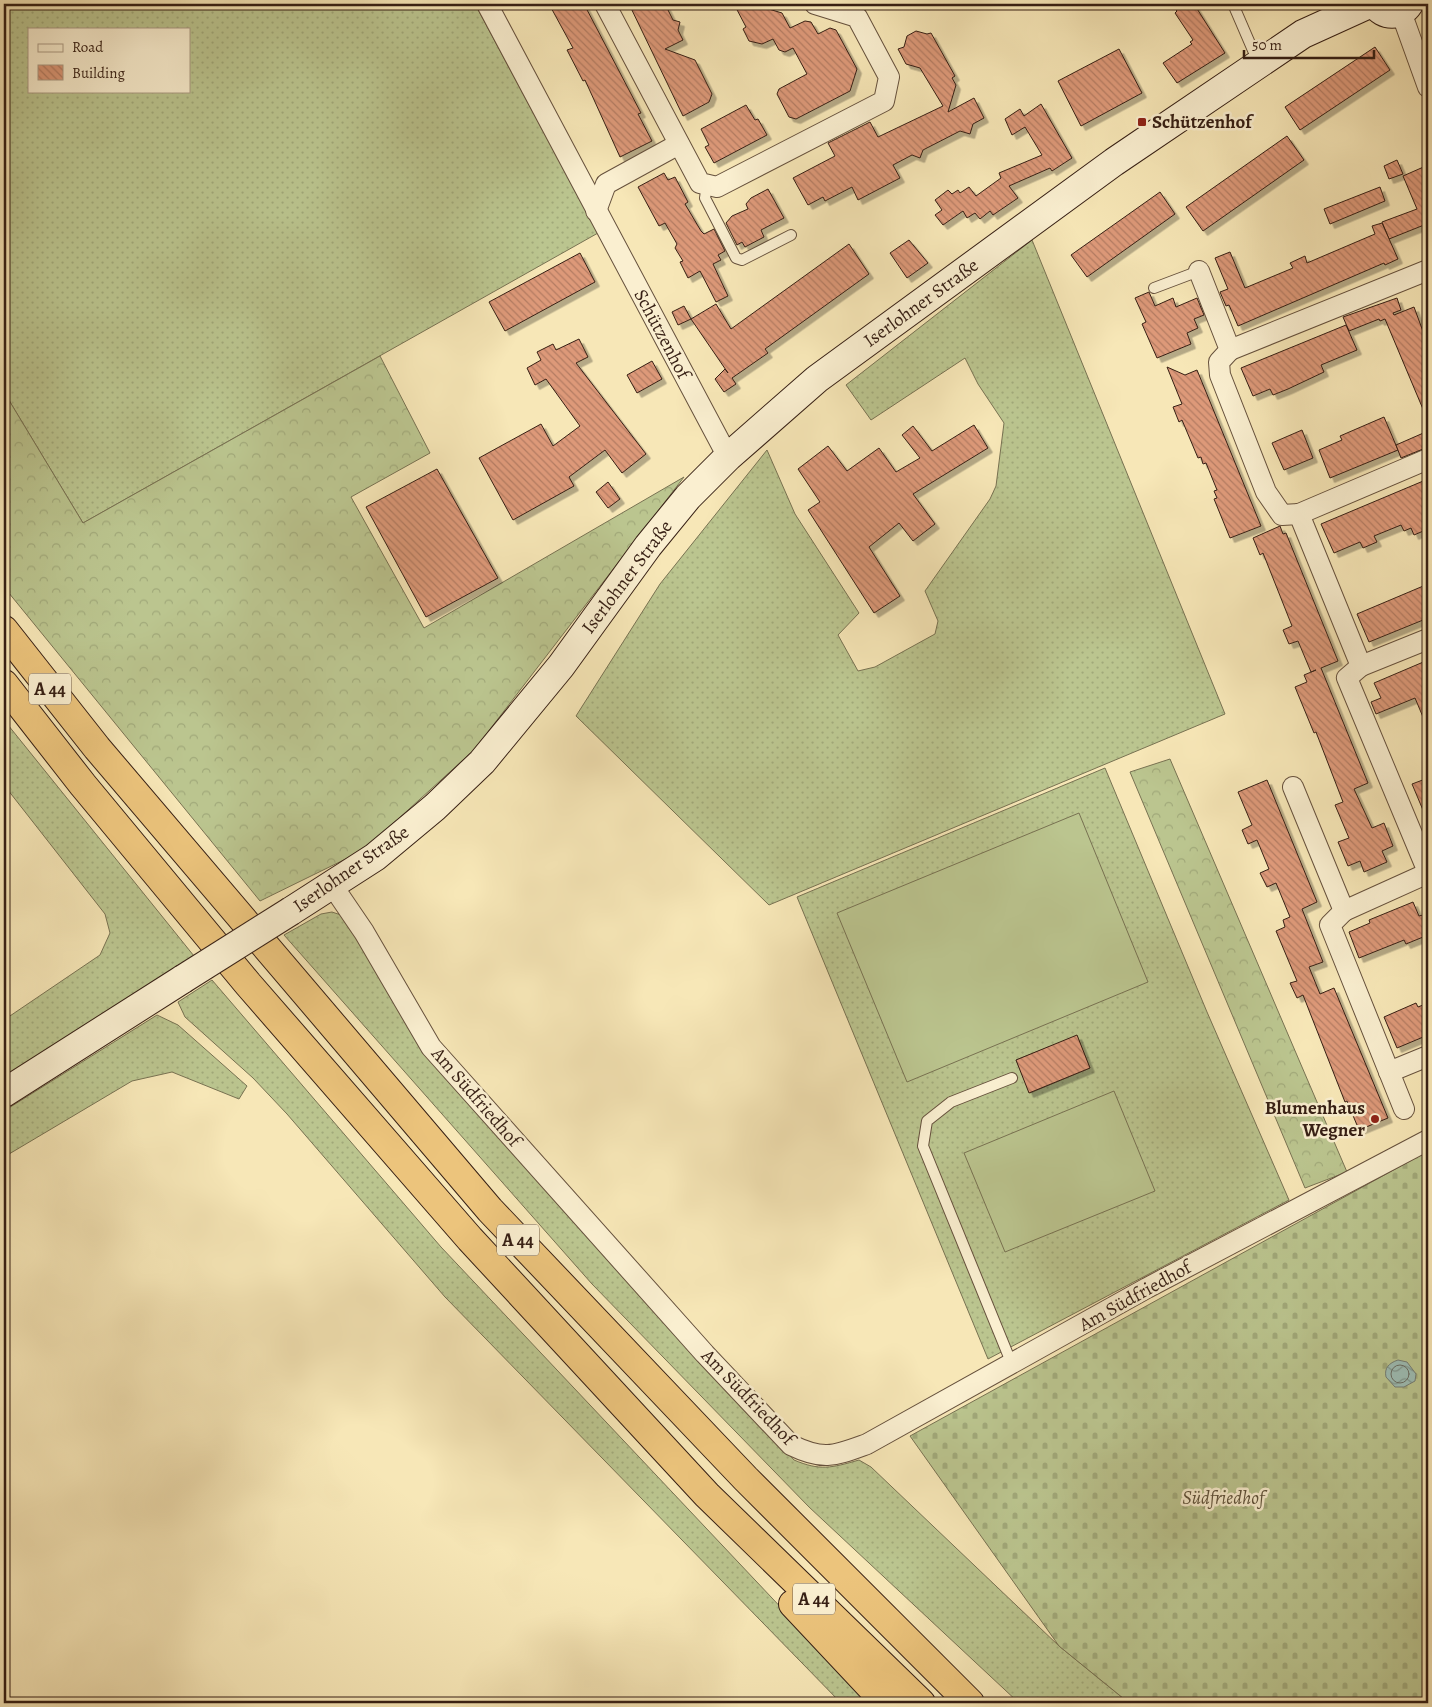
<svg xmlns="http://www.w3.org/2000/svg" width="1432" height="1707" viewBox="0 0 1432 1707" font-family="Alegreya,serif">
  <defs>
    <pattern id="grass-dots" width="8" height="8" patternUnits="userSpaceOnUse" patternTransform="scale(1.25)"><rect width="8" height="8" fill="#bbc58f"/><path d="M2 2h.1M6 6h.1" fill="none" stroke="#a1a97a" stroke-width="1.8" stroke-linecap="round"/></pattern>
    <pattern id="forest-crowns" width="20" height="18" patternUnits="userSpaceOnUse" patternTransform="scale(1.25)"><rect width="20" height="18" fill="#bbc58f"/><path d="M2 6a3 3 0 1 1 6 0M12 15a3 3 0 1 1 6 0" fill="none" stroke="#a1a97a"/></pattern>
    <pattern id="cemetery-stones" width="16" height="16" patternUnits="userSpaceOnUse" patternTransform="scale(1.25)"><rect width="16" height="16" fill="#bbc58f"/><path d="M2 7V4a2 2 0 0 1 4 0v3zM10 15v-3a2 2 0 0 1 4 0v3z" fill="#a1a97a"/></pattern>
    <pattern id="water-waves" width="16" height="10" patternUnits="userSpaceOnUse" patternTransform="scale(1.25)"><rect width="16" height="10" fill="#9ebeb5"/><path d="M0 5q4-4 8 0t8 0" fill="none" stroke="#829a92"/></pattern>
    <pattern id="building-back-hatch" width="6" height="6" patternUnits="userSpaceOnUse" patternTransform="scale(1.25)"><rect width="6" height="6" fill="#dd9979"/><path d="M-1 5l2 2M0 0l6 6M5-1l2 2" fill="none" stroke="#b47c62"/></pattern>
    <filter id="shadow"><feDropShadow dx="4.5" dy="4.5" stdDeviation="0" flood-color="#0004"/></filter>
  </defs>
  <rect width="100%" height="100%" fill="#f7e7b7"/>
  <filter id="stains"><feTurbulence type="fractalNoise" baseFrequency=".004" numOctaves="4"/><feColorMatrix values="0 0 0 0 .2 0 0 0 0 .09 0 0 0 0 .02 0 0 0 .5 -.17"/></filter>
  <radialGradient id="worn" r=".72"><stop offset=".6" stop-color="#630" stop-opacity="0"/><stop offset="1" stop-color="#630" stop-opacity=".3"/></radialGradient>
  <g fill="url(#grass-dots)" stroke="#787252" fill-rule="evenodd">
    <path d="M4,4h471l123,229 -515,290 -79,-131zM29,29h160v62h-160z"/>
    <path d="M1032,240l193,474 -456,191 -193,-189 84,-132 107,-134 28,64 64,99 -21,22 20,36 17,-4 60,-33 3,-13 -13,-30 65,-92 6,-13 8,-63 -26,-39 -13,-26 -94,62 -25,-35z"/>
    <path d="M4,720l190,236 -190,121v-57l96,-65 10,-22 -5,-19 -101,-129z"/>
    <path d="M1105,768l102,244 82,188 -301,159 -191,-462zM1077,1036l13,32 -60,25 -14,-33z"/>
    <path d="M332,912l12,4 83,137 367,407c26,11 37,8 65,0l12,7 188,179 70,57h-110l-210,-196 -217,-223 -308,-349 37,-21z"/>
    <path d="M212,980l229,267 430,456h-30l-396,-406 -158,-183 -34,-36 -68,-61 -7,-15z"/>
    <path d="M157,1015l21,10 69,61 -8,13 -67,-27 -40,9 -128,76v-46z"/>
  </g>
  <g fill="url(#forest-crowns)" stroke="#787252">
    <path d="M380,356l50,97 -79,44 73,131 260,-151 -210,273 -110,100 -104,51 -256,-314v-195l79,131z"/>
    <path d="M1170,759l177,413 -42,16 -175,-416z"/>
  </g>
  <path fill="url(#cemetery-stones)" stroke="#787252" d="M1428,1151v552h-299l-70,-57 -149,-210z"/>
  <g fill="#bbc58f" stroke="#787252">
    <path d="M1079,813l69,169 -241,100 -70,-169z"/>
    <path d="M1114,1091l41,100 -150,61 -41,-99z"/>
  </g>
  <path fill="url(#water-waves)" stroke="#747e75" d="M1398,1360l9,2 9,12 -1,7 -11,6h-9l-9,-10c-2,-9 3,-14 12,-17z"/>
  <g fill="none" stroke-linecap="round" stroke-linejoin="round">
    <circle stroke="#6a6e64" stroke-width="1" cx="1400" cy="1374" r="9"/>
  </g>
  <g fill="url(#building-back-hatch)" stroke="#361f14" filter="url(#shadow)">
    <path d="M549,4h35l57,109 -3,1 14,27 -32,16 -35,-77 -2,1 -16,-31 6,-2z"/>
    <path d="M629,4h36l8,16 7,2 -2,8 5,10 -18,9 30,11 17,34 -3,8 -26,14z"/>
    <path d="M734,4h18l30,9 8,15 15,-7 6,1 7,12 12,-6 6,2 21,39 -7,22 -54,28 -7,-2 -12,-23 2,-5 28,-15 -14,-26 -8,4 -6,-2 -6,-11 -11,5 -13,-3 -6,-12 3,-2z"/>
    <path d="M1172,4h22l31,49 -48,30 -14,-20 29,-19 -2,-2 3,-2 -18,-27 2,-2z"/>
    <path d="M916,31l11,3 4,-1 24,43 -3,2 4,7 -8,27 26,-14 10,20 -11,6 -3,10 -10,-3 -37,19 -3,8 -8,-3 -19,10 7,13 -42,22 -6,-13 -27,14 -2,-4 -15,8 -15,-27 42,-22 -7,-13 42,-21 8,15 65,-31 -23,-38 -14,-4 -8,-15 6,-2 3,-11z"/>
    <path d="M1375,47l15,23 -90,60 -15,-23z"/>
    <path d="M1119,49l23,44 -61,33 -23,-45z"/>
    <path d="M1041,104l31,54 -20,13 -2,-3 -41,18 9,12 -25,17 -3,-4 -10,8 -5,-6 -8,5 -4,-7 -20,14 -8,-10 7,-5 -7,-10 13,-10 4,4 6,-4 2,3 9,-6 7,9 25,-18 -2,-5 43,-18 -17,-28 -13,8 -7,-16 15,-10 4,7z"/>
    <path d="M746,105l9,15 3,-1 9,16 -53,28 -9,-16 4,-2 -8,-16z"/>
    <path d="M1287,136l17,24 -101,71 -17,-24z"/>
    <path d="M1397,160l6,14 -14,5 -5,-13z"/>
    <path d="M1428,165v70l-4,-10 -35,14 -7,-17 35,-13 -14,-33z"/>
    <path d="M664,173l4,7 7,-3 13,25 -3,2 16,27 3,3 10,-5 11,22 -7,4 3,5 -8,4 15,32 -12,6 -16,-31 -12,7 -8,-16 3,-1 -8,-13 2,-4 -12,-21 -6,3 -21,-39z"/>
    <path d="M1380,187l5,14 -55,23 -6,-15z"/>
    <path d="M768,189l16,29 -23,12 3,7 -19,10 -3,-5 -5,3 -11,-22 6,-7 16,-7 -2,-5 5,-6z"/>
    <path d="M1160,192l15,22 -88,63 -16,-22z"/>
    <path d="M1382,223l16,36 -13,6 -1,-2 -146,63 -9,-21 -3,1 -6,-14 8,-3 -13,-31 15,-6 15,36 48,-20 -3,-5 15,-7 2,7 68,-29 -3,-8z"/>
    <path d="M909,240l19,23 -21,15 -17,-25z"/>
    <path d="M849,244l20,30 -104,75 3,4 -36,25 4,6 -12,8 -9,-13 10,-10 3,4 -37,-54 25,-15 15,25z"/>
    <path d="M580,253l15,29 -90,49 -16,-29z"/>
    <path d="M1149,292l6,14 18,-8 3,9 21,-9 7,17 -10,4 4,9 -11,5 4,11 -34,14 -15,-34 4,-2 -11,-24z"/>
    <path d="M1397,298l4,12 -8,3 1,2 20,-8 14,38v76l-43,-102 -5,2 -1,-2 -30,12 -6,-14z"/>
    <path d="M684,306l7,13 -13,6 -6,-13z"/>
    <path d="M1346,325l11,25 -36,15 3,7 -36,17 -15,6 -3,-6 -17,7 -12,-28z"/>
    <path d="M579,339l9,18 -12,6 70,91 -24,19 -17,-23 -36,27 5,9 -61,34 -34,-62 62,-34 12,22 27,-20 -34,-47 -11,6 -8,-17 14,-8 -4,-8 16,-8 3,6z"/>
    <path d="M652,361l10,18 -25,14 -10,-18z"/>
    <path d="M1167,367l18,8 12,-5 64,156 -31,12 -16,-39 3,-1 -3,-7 3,-1 -11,-27 -3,1 -2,-7 -3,1 -16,-38 -3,2 -6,-15 9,-3z"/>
    <path d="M1384,417l14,33 -68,28 -11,-28 23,-10 -2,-4z"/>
    <path d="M974,425l14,23 -75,46 22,30 -22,17 -14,-18 -30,24 31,49 -26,17 -66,-103 12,-8 -22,-33 30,-23 19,25 32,-23 17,24 24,-14 -18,-23 11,-9 19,25z"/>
    <path d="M1302,430l11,28 -29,12 -12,-27z"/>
    <path d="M1428,431v16l-27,11 -5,-13z"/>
    <path d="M437,469l61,109 -72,39 -60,-110z"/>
    <path d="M1428,479v50l-14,6 -3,-7 -7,3 -3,-6 -27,11 3,6 -14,6 -3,-6 -26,11 -13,-29z"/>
    <path d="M608,482l12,17 -12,9 -12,-16z"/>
    <path d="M1280,526l3,8 3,-1 52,128 -17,7 47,115 -14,6 18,39 12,-5 9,23 -11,5 5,11 -23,10 -4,-11 -12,5 -10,-24 11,-4 -14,-33 8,-3 -27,-70 -2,1 -19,-46 12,-5 -3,-7 12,-5 -5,2 -13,-31 -9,3 -6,-14 9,-4 -29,-73 -3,2 -7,-17z"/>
    <path d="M1428,584v34l-59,24 -12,-28z"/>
    <path d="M1428,660v69l-13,-31 -39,16 -5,-12 10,-4 -7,-15z"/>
    <path d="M1428,778v44l-16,-38z"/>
    <path d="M1267,780l50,122 -15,7 21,53 -14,5 11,27 14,-6 54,130 -29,12 -12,-29 -2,1 -42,-107 -6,3 -7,-15 7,-2 -21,-50 9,-4 -2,-7 7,-3 -14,-34 -9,4 -7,-14 9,-4 -12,-29 -9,4 -6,-14 10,-5 -14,-33z"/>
    <path d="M1413,902l6,14 4,-1 5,20 -22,9 -2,-4 -45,18 -10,-26 21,-9 -1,-3z"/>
    <path d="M1416,1003l2,4 10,-4v32l-31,13 -13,-31z"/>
    <path d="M1077,1035l13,33 -61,25 -13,-33z"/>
  </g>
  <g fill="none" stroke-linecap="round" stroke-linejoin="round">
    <defs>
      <g id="service">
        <path d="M1233,4l25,58"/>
        <path d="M707,184l-2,14 31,60 6,2 49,-25"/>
        <path d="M1154,288l45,-17"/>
        <path d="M1011,1362l-88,-216 4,-25 24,-19 61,-24"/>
      </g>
      <g id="minor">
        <path d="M487,4l241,453"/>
        <path d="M605,4l95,179 17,4 167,-86 5,-24 -32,-60 -42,-13"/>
        <path d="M1401,12l27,75"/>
        <path d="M596,211l10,-27 73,-40"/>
        <path d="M1199,271l31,79 -11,12 1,13 46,117 16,23 17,-1 62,152 -14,12 81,194"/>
        <path d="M1230,350l198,-80"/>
        <path d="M1299,514l129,-55"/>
        <path d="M1361,666l67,-27"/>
        <path d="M1293,787l51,124 84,-38"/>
        <path d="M332,885l32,47 67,115 274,307 86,91c33,16 43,11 76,-1l280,-156 281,-148"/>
        <path d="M1344,911l-14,14 74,184"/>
        <path d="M1389,1072l39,-16"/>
      </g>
      <g id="secondary">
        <path d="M1375,4c8,13 26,13 34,0"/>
        <path d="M291,911l84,-54 60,-50 47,-45 79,-96 87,-120 40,-49 40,-40 89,-78 297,-217 189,-128 66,-30"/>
        <path d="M4,1093l179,-114"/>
      </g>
      <g id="motorway">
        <path d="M4,630l93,118 393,462 256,269 224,224"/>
        <path d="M4,684l79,101 165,199 222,255 237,256 214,208"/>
        <path d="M793,1604l93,99"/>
      </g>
    </defs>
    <use href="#service" stroke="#66513d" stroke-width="12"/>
    <use href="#minor" stroke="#66513d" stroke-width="22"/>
    <use href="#secondary" stroke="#361f14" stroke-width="30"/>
    <use href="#motorway" stroke="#361f14" stroke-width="30"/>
    <use href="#service" stroke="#faefd0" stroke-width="10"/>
    <use href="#minor" stroke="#faefd0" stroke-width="20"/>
    <use href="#secondary" stroke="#faefd0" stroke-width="28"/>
    <use href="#motorway" stroke="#ecc47c" stroke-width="28"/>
    <defs>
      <path id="secondary-bridge" d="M183,979l108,-68"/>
    </defs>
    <use href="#secondary-bridge" stroke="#361f14" stroke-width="30" stroke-linecap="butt"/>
    <use href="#secondary-bridge" stroke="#faefd0" stroke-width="28"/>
  </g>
  <g fill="#8f2418" stroke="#faefd0" stroke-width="2">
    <rect x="1137" y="117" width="10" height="10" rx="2.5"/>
    <circle cx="1375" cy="1119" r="5"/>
  </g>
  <g text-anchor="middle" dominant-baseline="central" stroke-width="5" stroke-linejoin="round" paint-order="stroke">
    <g fill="#faefd0" stroke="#715d4c" stroke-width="1">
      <rect x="29" y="673.5" width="42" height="31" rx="4"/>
      <rect x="497" y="1224.5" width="42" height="31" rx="4"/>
      <rect x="793" y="1583.5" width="42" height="31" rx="4"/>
    </g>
    <g font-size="18" font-weight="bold" fill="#361f14">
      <text x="50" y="689">A 44</text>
      <text x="518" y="1240">A 44</text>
      <text x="814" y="1599">A 44</text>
    </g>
    <g font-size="19" font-weight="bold" fill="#361f14" stroke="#faefd0" text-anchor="start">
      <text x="1152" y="122">Schützenhof</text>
      <text x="1365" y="1108" text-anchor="end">Blumenhaus<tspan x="1365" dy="22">Wegner</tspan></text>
    </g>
    <g font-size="19" fill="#361f14" stroke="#faefd0">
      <text transform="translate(921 303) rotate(-36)">Iserlohner Straße</text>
      <text transform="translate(662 334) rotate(62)">Schützenhof</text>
      <text transform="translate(627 577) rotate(-53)">Iserlohner Straße</text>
      <text transform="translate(351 869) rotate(-35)">Iserlohner Straße</text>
      <text transform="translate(476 1097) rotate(49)">Am Südfriedhof</text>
      <text transform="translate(1135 1296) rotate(-29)">Am Südfriedhof</text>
      <text transform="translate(748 1397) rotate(46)">Am Südfriedhof</text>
    </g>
    <g font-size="19" font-style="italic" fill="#5e5139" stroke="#faefd0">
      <text x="1223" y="1498">Südfriedhof</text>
    </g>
  </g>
  <rect width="1432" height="1707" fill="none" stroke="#f7e7b7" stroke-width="20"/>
  <rect x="5" y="5" width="1422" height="1697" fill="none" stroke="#361f14" stroke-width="2.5"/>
  <rect x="10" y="10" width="1412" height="1687" fill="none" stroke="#361f14"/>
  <rect x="28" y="28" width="162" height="65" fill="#faefd0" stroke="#ac9c85"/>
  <rect x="38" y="44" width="25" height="8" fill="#faefd0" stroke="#ac9c85"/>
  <text x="72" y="52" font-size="15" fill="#361f14">Road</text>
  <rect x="38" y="65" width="25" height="15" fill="url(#building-back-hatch)" stroke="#ac9c85"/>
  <text x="72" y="78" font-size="15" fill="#361f14">Building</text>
  <path d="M1244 50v8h130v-8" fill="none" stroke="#361f14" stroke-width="2.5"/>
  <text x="1252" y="50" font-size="15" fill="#361f14" stroke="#faefd0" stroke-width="4" paint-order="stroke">50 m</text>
  <rect width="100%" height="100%" filter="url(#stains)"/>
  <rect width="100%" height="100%" fill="url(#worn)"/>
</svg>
